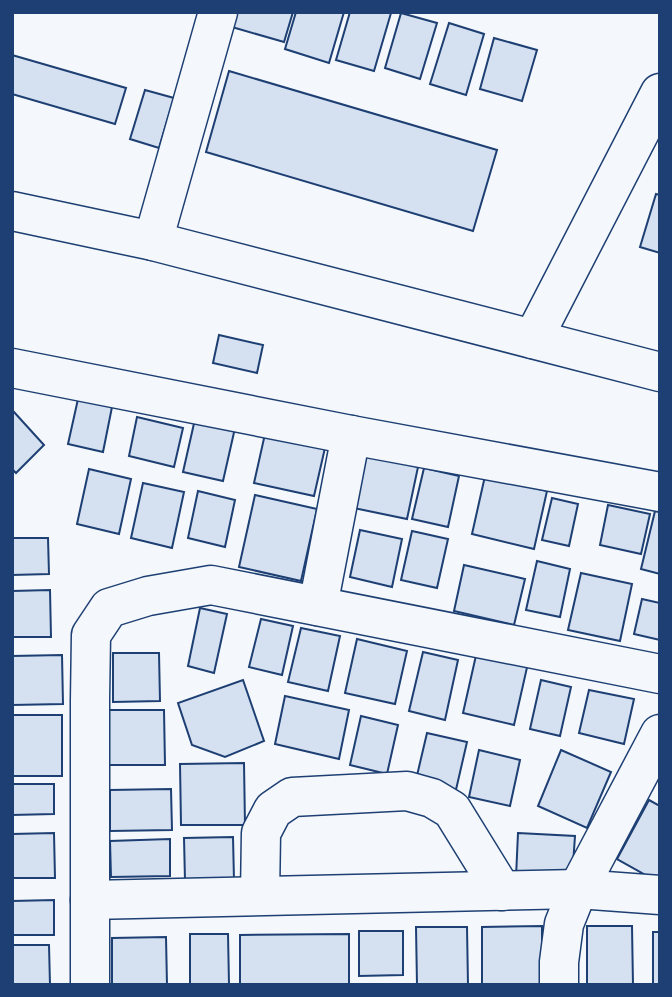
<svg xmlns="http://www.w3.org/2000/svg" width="672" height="997" viewBox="0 0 672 997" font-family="'Noto Sans',sans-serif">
  <rect width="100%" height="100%" fill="#f4f7fb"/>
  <g fill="#d5e0f0" stroke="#1d3f73" stroke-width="2">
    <path d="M236,12h57l-9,30 -52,-15z"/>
    <path d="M296,12h48l-15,51 -44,-14z"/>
    <path d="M350,12l41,1 -17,58 -38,-11z"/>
    <path d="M401,13l36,10 -17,56 -35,-11z"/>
    <path d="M449,23l35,11 -18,61 -36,-11z"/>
    <path d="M494,38l43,12 -15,51 -42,-12z"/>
    <path d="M12,55l114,33 -11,36 -103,-30z"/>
    <path d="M229,71l268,79 -24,81 -267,-79z"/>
    <path d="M145,90l29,8 -15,50 -29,-9z"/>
    <path d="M656,194l4,1v58l-20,-6z"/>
    <path d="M219,335l44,10 -6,28 -44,-10z"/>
    <path d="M78,399l34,8 -9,45 -35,-8z"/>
    <path d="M14,412l30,33 -28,28 -4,-4v-55z"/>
    <path d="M137,417l46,11 -9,39 -45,-11z"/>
    <path d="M195,419l40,9 -12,53 -40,-9z"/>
    <path d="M267,425l60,14 -13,57 -60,-13z"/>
    <path d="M361,454l57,13 -11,52 -58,-12z"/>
    <path d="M424,468l35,8 -11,51 -36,-8z"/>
    <path d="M89,469l42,10 -12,55 -42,-10z"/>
    <path d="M485,476l62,15 -13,58 -62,-15z"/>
    <path d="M143,483l41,9 -12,56 -41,-10z"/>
    <path d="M198,491l37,9 -10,47 -37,-9z"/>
    <path d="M255,495l62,14 -16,72 -62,-14z"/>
    <path d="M552,498l26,6 -9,42 -27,-6z"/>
    <path d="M608,505l42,9 -9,40 -41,-9z"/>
    <path d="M655,511l5,1v62l-19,-5z"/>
    <path d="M360,530l42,9 -10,48 -42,-10z"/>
    <path d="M412,531l36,8 -11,49 -36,-8z"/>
    <path d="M12,538h36l1,36 -37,1z"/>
    <path d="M537,561l33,8 -10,48 -34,-7z"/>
    <path d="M464,565l61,14 -11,46 -60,-14z"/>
    <path d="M581,573l51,11 -12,57 -52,-11z"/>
    <path d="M50,590l1,47h-39v-46z"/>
    <path d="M642,599l18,4v37l-26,-6z"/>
    <path d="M200,608l27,6 -13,59 -26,-7z"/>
    <path d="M261,619l32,7 -11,49 -33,-8z"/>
    <path d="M301,628l39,8 -12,55 -40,-9z"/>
    <path d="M357,639l50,12 -12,53 -50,-11z"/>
    <path d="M477,651l51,12 -14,62 -51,-12z"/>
    <path d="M423,652l35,8 -13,60 -36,-9z"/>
    <path d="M113,653h46l1,48 -47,1z"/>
    <path d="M62,655l1,49 -51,1v-49z"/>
    <path d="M243,680l21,61 -39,16 -33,-12 -14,-42z"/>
    <path d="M541,680l30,7 -11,49 -30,-7z"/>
    <path d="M589,690l45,9 -10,45 -45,-11z"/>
    <path d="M285,696l64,14 -10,49 -64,-15z"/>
    <path d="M107,710h57l1,55h-58z"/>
    <rect x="12" y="715" width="50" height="61"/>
    <path d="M361,716l37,9 -11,49 -37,-9z"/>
    <path d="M427,733l40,9 -12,52 -40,-10z"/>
    <path d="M479,750l41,10 -10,46 -41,-9z"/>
    <path d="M561,750l50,22 -24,56 -49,-22z"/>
    <path d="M244,763l1,62h-64l-1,-61z"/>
    <path d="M12,784h42v30l-42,1z"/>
    <path d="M171,789l1,41 -62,1v-41z"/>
    <path d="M649,800l11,6v77l-43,-24z"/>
    <path d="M54,833l1,45h-43v-44z"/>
    <path d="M518,833l57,3 -3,43 -56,-2z"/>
    <path d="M233,837l1,43 -49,1 -1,-43z"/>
    <path d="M170,839v37l-59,1 -1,-36z"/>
    <path d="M54,900v35h-42v-34z"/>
    <path d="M542,926v59h-60v-58z"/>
    <path d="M587,926h45l1,59h-46z"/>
    <path d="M416,927h51l1,58h-51z"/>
    <path d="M359,931h44v44l-44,1z"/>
    <rect x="653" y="932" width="7" height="53"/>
    <path d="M190,934h38l1,50h-39z"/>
    <path d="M349,934v50h-109v-49z"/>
    <path d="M166,937l1,48h-55v-47z"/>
    <path d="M12,945h37l1,40h-38z"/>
  </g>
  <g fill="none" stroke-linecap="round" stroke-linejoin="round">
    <defs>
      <g id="minor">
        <path d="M12,211l141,30 507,131"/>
        <path d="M153,241l65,-229"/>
        <path d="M533,339l127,-246"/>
        <path d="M12,368l339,67 309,57"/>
        <path d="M318,606l33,-171"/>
        <path d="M260,895l1,-62 12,-23 19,-13 115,-6 25,7 20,12 50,81"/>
        <path d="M90,900l488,-11 82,6"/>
        <path d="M90,985v-285l1,-65 18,-27 39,-12 63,-11 449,89"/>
        <path d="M559,985v-23l5,-38 14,-35 82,-155"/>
      </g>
    </defs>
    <use href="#minor" stroke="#1d3f73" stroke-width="41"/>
    <use href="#minor" stroke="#f4f7fb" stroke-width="38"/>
  </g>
  <rect width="672" height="997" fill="none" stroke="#1d3f73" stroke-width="28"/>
</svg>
